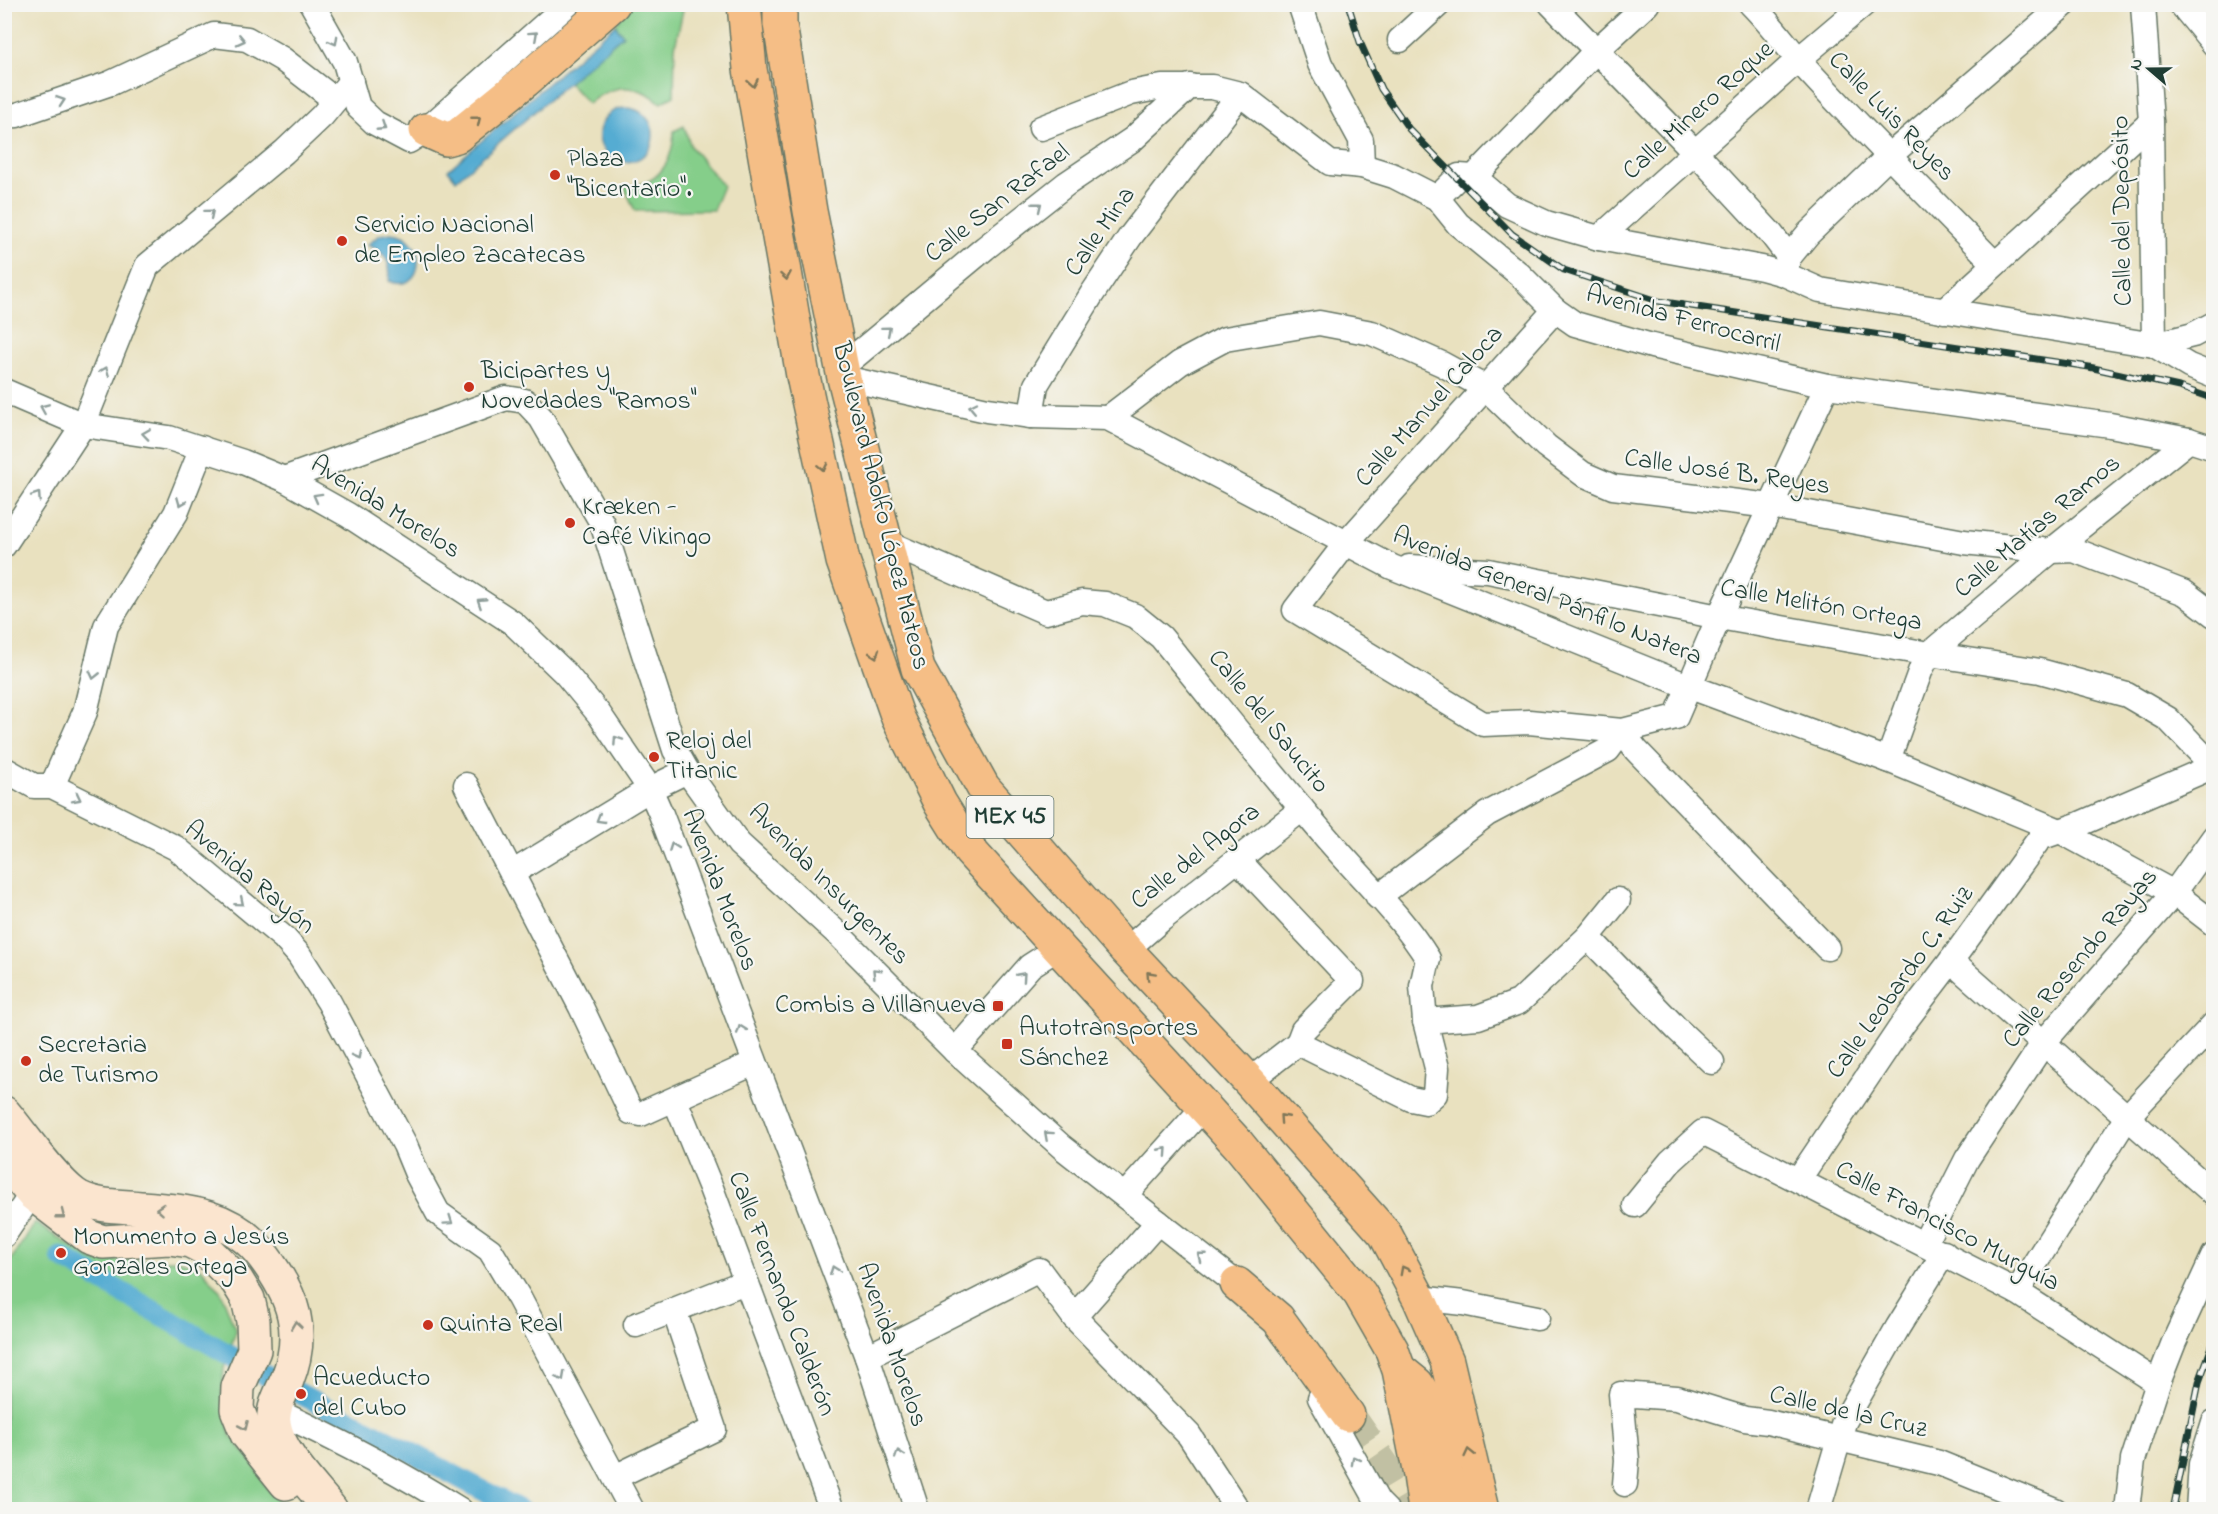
<svg xmlns="http://www.w3.org/2000/svg" width="2218" height="1514" viewBox="0 0 2218 1514" font-family="'Indie Flower',sans-serif">
  <rect width="100%" height="100%" fill="#f6f6f2"/>
  <filter id="ink" filterUnits="userSpaceOnUse"><feTurbulence type="fractalNoise" baseFrequency=".0167" numOctaves="2"/><feDisplacementMap in="SourceGraphic" scale="12" xChannelSelector="R" yChannelSelector="G"/><feConvolveMatrix kernelMatrix="1 2 1 2 8 2 1 2 1" color-interpolation-filters="sRGB"/></filter>
  <filter id="wash" filterUnits="userSpaceOnUse"><feTurbulence type="fractalNoise" baseFrequency=".008" numOctaves="4" result="noise"/><feDisplacementMap in="SourceGraphic" scale="24" xChannelSelector="R" yChannelSelector="G"/><feGaussianBlur stdDeviation="1.35" result="paint"/><feColorMatrix in="noise" values="0 0 0 0 0 0 0 0 0 0 0 0 0 0 0 0 0 1.4 0 .05"/><feComposite in="paint" operator="in"/></filter>
  <g filter="url(#wash)">
    <rect width="100%" height="100%" fill="#e9e1bf"/>
    <g fill="#85ce8a" stroke="#52865f" stroke-width="1.5">
      <path d="M622,5h62l-9,42 -1,49 -13,7c-25,-21 -48,-20 -73,1l-20,-22 55,-47 -8,-10 9,-12z"/>
      <path d="M684,126l7,21 32,39 -10,24 -78,1 -11,-25c34,1 49,-24 50,-55z"/>
      <path d="M35,1223l58,37h86l22,8 20,24 15,39 -12,37 -2,26 8,41 23,28 13,24 20,22 -281,1v-241z"/>
    </g>
    <g fill="#55acd2" stroke="#3a7483" stroke-width="1.5">
      <path d="M615,25l8,10 -167,145 -8,-10z"/>
      <circle cx="626" cy="135" r="27"/>
      <path d="M391,233c40,3 33,63 -2,48 3,-17 -4,-30 -22,-36l13,-10z"/>
    </g>
    <g fill="none" stroke-linecap="round" stroke-linejoin="round">
      <path stroke="#55acd2" stroke-width="21" d="M61,1257l196,114 263,139"/>
    </g>
  </g>
  <g filter="url(#ink)">
    <g fill="none" stroke-linecap="round" stroke-linejoin="round">
      <path stroke="#c1c0a3" stroke-width="33" stroke-dasharray="33 16" stroke-linecap="butt" d="M1348,1415l45,65 18,30"/>
      <defs>
        <g id="street">
          <path d="M312,4l33,58 13,45 17,16 34,18 17,-11 142,-126"/>
          <path d="M1300,4l20,60 41,76 1,26"/>
          <path d="M1551,4l145,149 76,82 17,22"/>
          <path d="M1751,4c23,23 41,50 63,73 59,64 120,125 181,187"/>
          <path d="M2143,4l8,118 3,223"/>
          <path d="M2181,4l33,40"/>
          <path d="M1400,40l39,-36"/>
          <path d="M4,116l13,-1 94,-32 103,-48 33,4 35,20 53,41"/>
          <path d="M1041,128l90,-35 31,-6h50l28,7 90,69 32,3 32,10 43,22 21,26 61,50 36,36 20,14 77,22 175,40 283,39 79,15 25,8"/>
          <path d="M1474,177l33,28 39,18 53,15 163,30 22,6 36,16 334,55 35,21 25,10"/>
          <path d="M1437,198l22,-22 15,1 122,-126 51,-47"/>
          <path d="M1599,238l199,-178 66,-56"/>
          <path d="M1784,274l5,-17 19,-23 80,-77 177,-153"/>
          <path d="M1555,310l-208,232 -52,68 188,114 46,-2 93,9 14,19 191,198"/>
          <path d="M1944,311l207,-189"/>
          <path d="M2154,345l39,-10 21,-11"/>
          <path d="M842,367l143,-119 81,-64 67,-45 57,-53"/>
          <path d="M844,378l143,32 44,6 77,2 284,149 296,119 200,74 172,71 114,62 40,31"/>
          <path d="M4,391l79,34 86,13 74,24 41,17 64,36 165,108 52,50 34,41 51,75 11,25 206,543 50,153"/>
          <path d="M1031,416l5,-31 56,-91 38,-57 110,-143"/>
          <path d="M1108,418l72,-55 45,-24 94,-16 53,10 70,31 44,24 60,58 37,28 30,13 158,19 193,36 87,9 23,-1 111,43 29,22"/>
          <path d="M284,479l222,-81 19,3 16,17 61,105 73,227 12,21 52,73 100,91 116,116 107,96 175,137 10,13"/>
          <path d="M886,542l160,70 36,-10 23,2 30,12 26,21c55,67 108,134 164,199 35,41 75,78 103,123l-6,27 3,35 12,47 -2,26 -9,8 -15,-3 -113,-56 -49,38"/>
          <path d="M4,545l79,-120 64,-159 137,-114 38,-36 29,-35"/>
          <path d="M1409,567l79,4 231,46 210,37 111,17 87,24 41,24 46,48"/>
          <path d="M1888,760l33,-91 8,-15 122,-103 138,-111"/>
          <path d="M4,769l30,17h18l124,62 108,90 15,17 30,47 76,143 12,29 21,39 52,37 29,48 113,212"/>
          <path d="M466,785l115,222 50,105 10,2 113,-51"/>
          <path d="M52,786l33,-74 21,-86 70,-113 26,-65"/>
          <path d="M1237,859l115,122 -49,49 -5,13"/>
          <path d="M512,873l138,-84 37,-18"/>
          <path d="M1378,897l109,-83 121,-64 14,-19 54,-14 43,-100 108,-231"/>
          <path d="M1588,937l89,92 35,33"/>
          <path d="M1126,950l36,-31 140,-110"/>
          <path d="M1951,961l263,233"/>
          <path d="M1425,1021l53,-4 41,-15 69,-65 30,-37"/>
          <path d="M955,1051l75,-85 28,-18"/>
          <path d="M675,1100l36,88 121,322"/>
          <path d="M1798,1180l105,-156 48,-63 89,-123 40,-14 134,-58"/>
          <path d="M1125,1195l78,-87"/>
          <path d="M1635,1205l35,-43 33,-30 314,160 141,91"/>
          <path d="M4,1235l37,-55"/>
          <path d="M1924,1244l43,-85 77,-117 130,-149 40,-56"/>
          <path d="M2017,1292l110,-175 87,-93"/>
          <path d="M1419,1298l44,5 74,15"/>
          <path d="M1074,1317l84,-95"/>
          <path d="M636,1325l109,-43"/>
          <path d="M867,1357l172,-87 35,47 115,118 49,75"/>
          <path d="M1320,1398l58,104 8,8"/>
          <path d="M274,1410c64,30 126,62 186,100"/>
          <path d="M615,1477l99,-48 -40,-119"/>
          <path d="M1625,1484l2,-24 -6,-66 56,4 68,21 23,3 171,41 116,47"/>
          <path d="M1818,1510l26,-88 54,-95 46,-74"/>
          <path d="M2127,1510l6,-50 25,-77 16,-41 40,-87"/>
          <path d="M2198,1510l3,-46 13,-42"/>
        </g>
        <g id="secondary">
          <path d="M4,1113c18,21 54,74 76,85 15,7 32,8 49,9 52,4 101,4 135,50 30,40 42,75 23,123 -6,13 -15,28 -13,43 4,30 39,64 57,87"/>
          <path d="M4,1160l29,34 56,43 14,5 66,-4 21,3 14,7 33,33 11,18 5,22 1,29 -16,37 -1,22 10,25 39,49"/>
        </g>
        <g id="primary">
          <path d="M744,4l6,65 53,307 40,185 55,157 42,85 30,48 268,293 122,150 32,56 7,20 21,105 5,35"/>
          <path d="M780,4v20l30,187 34,167 74,291 65,118 143,163 123,131 136,153 34,64 28,63 35,149"/>
          <path d="M426,130l20,9 11,-3 68,-55 88,-77"/>
          <path d="M1237,1284l41,35 70,96"/>
          <path d="M1401,1371l16,13 15,25 21,101"/>
        </g>
      </defs>
      <use href="#street" stroke="#667665" stroke-width="27"/>
      <use href="#secondary" stroke="#667665" stroke-width="36"/>
      <use href="#primary" stroke="#667665" stroke-width="36"/>
      <use href="#street" stroke="#fff" stroke-width="24"/>
      <use href="#secondary" stroke="#fbe5cf" stroke-width="33"/>
      <use href="#primary" stroke="#f5be86" stroke-width="33"/>
      <defs>
        <g id="rail">
          <path d="M1348,4l12,38 21,47 28,40 103,105 52,36 94,31 431,66 90,20 35,12"/>
          <path d="M2173,1510l26,-128 15,-41"/>
        </g>
      </defs>
      <use href="#rail" stroke="#1f3d34" stroke-width="7"/>
      <use href="#rail" stroke="#f6f6f2" stroke-width="4.5" stroke-dasharray="14" stroke-linecap="butt"/>
    </g>
    <defs><path id="oneway-chevron" d="M-2-3.5L2.5 0L-2 3.5" fill="none" stroke-width="1.6" stroke-linecap="round" stroke-linejoin="round" transform="scale(1.5)"/></defs>
    <g stroke="#8f9e9a">
      <use href="#oneway-chevron" transform="translate(534 35) rotate(-42)"/>
      <use href="#oneway-chevron" transform="translate(241 40) rotate(13)"/>
      <use href="#oneway-chevron" transform="translate(334 41) rotate(61)"/>
      <use href="#oneway-chevron" transform="translate(61 101) rotate(-19)"/>
      <use href="#oneway-chevron" transform="translate(382 127) rotate(33)"/>
      <use href="#oneway-chevron" transform="translate(1038 206) rotate(-39)"/>
      <use href="#oneway-chevron" transform="translate(210 213) rotate(-40)"/>
      <use href="#oneway-chevron" transform="translate(887 330) rotate(-40)"/>
      <use href="#oneway-chevron" transform="translate(105 371) rotate(-68)"/>
      <use href="#oneway-chevron" transform="translate(973 407) rotate(-168)"/>
      <use href="#oneway-chevron" transform="translate(44 408) rotate(-157)"/>
      <use href="#oneway-chevron" transform="translate(146 434) rotate(-172)"/>
      <use href="#oneway-chevron" transform="translate(37 496) rotate(-56)"/>
      <use href="#oneway-chevron" transform="translate(317 497) rotate(-151)"/>
      <use href="#oneway-chevron" transform="translate(181 502) rotate(112)"/>
      <use href="#oneway-chevron" transform="translate(481 602) rotate(-147)"/>
      <use href="#oneway-chevron" transform="translate(94 675) rotate(103)"/>
      <use href="#oneway-chevron" transform="translate(617 740) rotate(-124)"/>
      <use href="#oneway-chevron" transform="translate(77 798) rotate(27)"/>
      <use href="#oneway-chevron" transform="translate(600 819) rotate(149)"/>
      <use href="#oneway-chevron" transform="translate(673 847) rotate(-110)"/>
      <use href="#oneway-chevron" transform="translate(240 902) rotate(40)"/>
      <use href="#oneway-chevron" transform="translate(876 972) rotate(-135)"/>
      <use href="#oneway-chevron" transform="translate(1022 976) rotate(-48)"/>
      <use href="#oneway-chevron" transform="translate(741 1029) rotate(-110)"/>
      <use href="#oneway-chevron" transform="translate(357 1055) rotate(62)"/>
      <use href="#oneway-chevron" transform="translate(1048 1135) rotate(-138)"/>
      <use href="#oneway-chevron" transform="translate(1164 1151) rotate(-48)"/>
      <use href="#oneway-chevron" transform="translate(449 1221) rotate(35)"/>
      <use href="#oneway-chevron" transform="translate(1201 1256) rotate(-142)"/>
      <use href="#oneway-chevron" transform="translate(834 1270) rotate(-111)"/>
      <use href="#oneway-chevron" transform="translate(561 1377) rotate(62)"/>
      <use href="#oneway-chevron" transform="translate(899 1454) rotate(-108)"/>
      <use href="#oneway-chevron" transform="translate(1355 1460) rotate(-119)"/>
    </g>
    <g stroke="#7f7759">
      <use href="#oneway-chevron" transform="translate(753 83) rotate(80)"/>
      <use href="#oneway-chevron" transform="translate(477 120) rotate(-39)"/>
      <use href="#oneway-chevron" transform="translate(786 276) rotate(80)"/>
      <use href="#oneway-chevron" transform="translate(823 467) rotate(78)"/>
      <use href="#oneway-chevron" transform="translate(875 654) rotate(71)"/>
      <use href="#oneway-chevron" transform="translate(1150 975) rotate(-133)"/>
      <use href="#oneway-chevron" transform="translate(1283 1118) rotate(-132)"/>
      <use href="#oneway-chevron" transform="translate(1404 1270) rotate(-118)"/>
      <use href="#oneway-chevron" transform="translate(1469 1453) rotate(-103)"/>
    </g>
    <g stroke="#8d9182">
      <use href="#oneway-chevron" transform="translate(160 1209) rotate(-176)"/>
      <use href="#oneway-chevron" transform="translate(61 1215) rotate(38)"/>
      <use href="#oneway-chevron" transform="translate(296 1325) rotate(-98)"/>
      <use href="#oneway-chevron" transform="translate(244 1426) rotate(66)"/>
    </g>
  </g>
  <g fill="#c8321e" stroke="#f6f6f2" stroke-width="2">
    <circle cx="555" cy="175" r="6"/>
    <circle cx="342" cy="241" r="6"/>
    <circle cx="469" cy="387" r="6"/>
    <circle cx="570" cy="523" r="6"/>
    <circle cx="654" cy="757" r="6"/>
    <rect x="992" y="1000" width="12" height="12" rx="3"/>
    <rect x="1001" y="1038" width="12" height="12" rx="3"/>
    <circle cx="26" cy="1061" r="6"/>
    <circle cx="61" cy="1253" r="6"/>
    <circle cx="428" cy="1325" r="6"/>
    <circle cx="301" cy="1394" r="6"/>
  </g>
  <g text-anchor="middle" dominant-baseline="central" stroke-width="4.5" stroke-linejoin="round" paint-order="stroke">
    <rect fill="#f6f6f2" stroke="#60746d" stroke-width="1.5" x="966.5" y="796" width="87" height="42" rx="4.5"/>
    <g font-size="24" font-weight="bold" fill="#1f3d34">
      <text x="1010" y="817">MEX 45</text>
    </g>
    <g font-size="26" fill="#1f3d34" stroke="#f6f6f2">
      <text transform="translate(1699 111) rotate(-42)">Calle Minero Roque</text>
      <text transform="translate(1891 117) rotate(46)">Calle Luis Reyes</text>
      <text transform="translate(998 204) rotate(-38)">Calle San Rafael</text>
      <text transform="translate(2123 211) rotate(-91)">Calle del Depósito</text>
      <text transform="translate(1101 232) rotate(-55)">Calle Mina</text>
      <text transform="translate(1683 320) rotate(15)">Avenida Ferrocarril</text>
      <text transform="translate(1430 407) rotate(-48)">Calle Manuel Caloca</text>
      <text transform="translate(1727 473) rotate(8)">Calle José B. Reyes</text>
      <text transform="translate(880 506) rotate(76)">Boulevard Adolfo López Mateos</text>
      <text transform="translate(385 508) rotate(32)">Avenida Morelos</text>
      <text transform="translate(2038 527) rotate(-40)">Calle Matías Ramos</text>
      <text transform="translate(1547 597) rotate(22)">Avenida General Pánfilo Natera</text>
      <text transform="translate(1821 606) rotate(10)">Calle Melitón Ortega</text>
      <text transform="translate(1268 722) rotate(51)">Calle del Saucito</text>
      <text transform="translate(1196 857) rotate(-38)">Calle del Agora</text>
      <text transform="translate(249 878) rotate(40)">Avenida Rayón</text>
      <text transform="translate(828 885) rotate(45)">Avenida Insurgentes</text>
      <text transform="translate(719 890) rotate(69)">Avenida Morelos</text>
      <text transform="translate(2081 959) rotate(-50)">Calle Rosendo Rayas</text>
      <text transform="translate(1901 983) rotate(-54)">Calle Leobardo C. Ruiz</text>
      <text transform="translate(1947 1227) rotate(28)">Calle Francisco Murguía</text>
      <text transform="translate(781 1294) rotate(69)">Calle Fernando Calderón</text>
      <text transform="translate(891 1345) rotate(71)">Avenida Morelos</text>
      <text transform="translate(1848 1413) rotate(13)">Calle de la Cruz</text>
    </g>
    <g font-size="26" fill="#1f3d34" stroke="#f6f6f2" text-anchor="start">
      <text x="567" y="160">Plaza<tspan x="567" dy="30">"Bicentario".</tspan></text>
      <text x="354" y="226">Servicio Nacional<tspan x="354" dy="30">de Empleo Zacatecas</tspan></text>
      <text x="481" y="372">Bicipartes y<tspan x="481" dy="30">Novedades "Ramos"</tspan></text>
      <text x="582" y="508">Kræken -<tspan x="582" dy="30">Café Vikingo</tspan></text>
      <text x="666" y="742">Reloj del<tspan x="666" dy="30">Titanic</tspan></text>
      <text x="986" y="1006" text-anchor="end">Combis a Villanueva</text>
      <text x="1019" y="1029">Autotransportes<tspan x="1019" dy="30">Sánchez</tspan></text>
      <text x="38" y="1046">Secretaria<tspan x="38" dy="30">de Turismo</tspan></text>
      <text x="73" y="1238">Monumento a Jesús<tspan x="73" dy="30">Gonzales Ortega</tspan></text>
      <text x="440" y="1325">Quinta Real</text>
      <text x="313" y="1379">Acueducto<tspan x="313" dy="30">del Cubo</tspan></text>
    </g>
  </g>
  <rect width="2218" height="1514" fill="none" stroke="#f6f6f2" stroke-width="24"/>
  <g transform="translate(2149 69) rotate(290)" stroke="#f6f6f2" stroke-width="4.5" paint-order="stroke">
  <path d="M0-4.5L10 22L0 15L-10 22Z" fill="#1f3d34"/>
  <text y="-9" font-size="16" font-weight="bold" text-anchor="middle" fill="#1f3d34">N</text>
  </g>
</svg>
